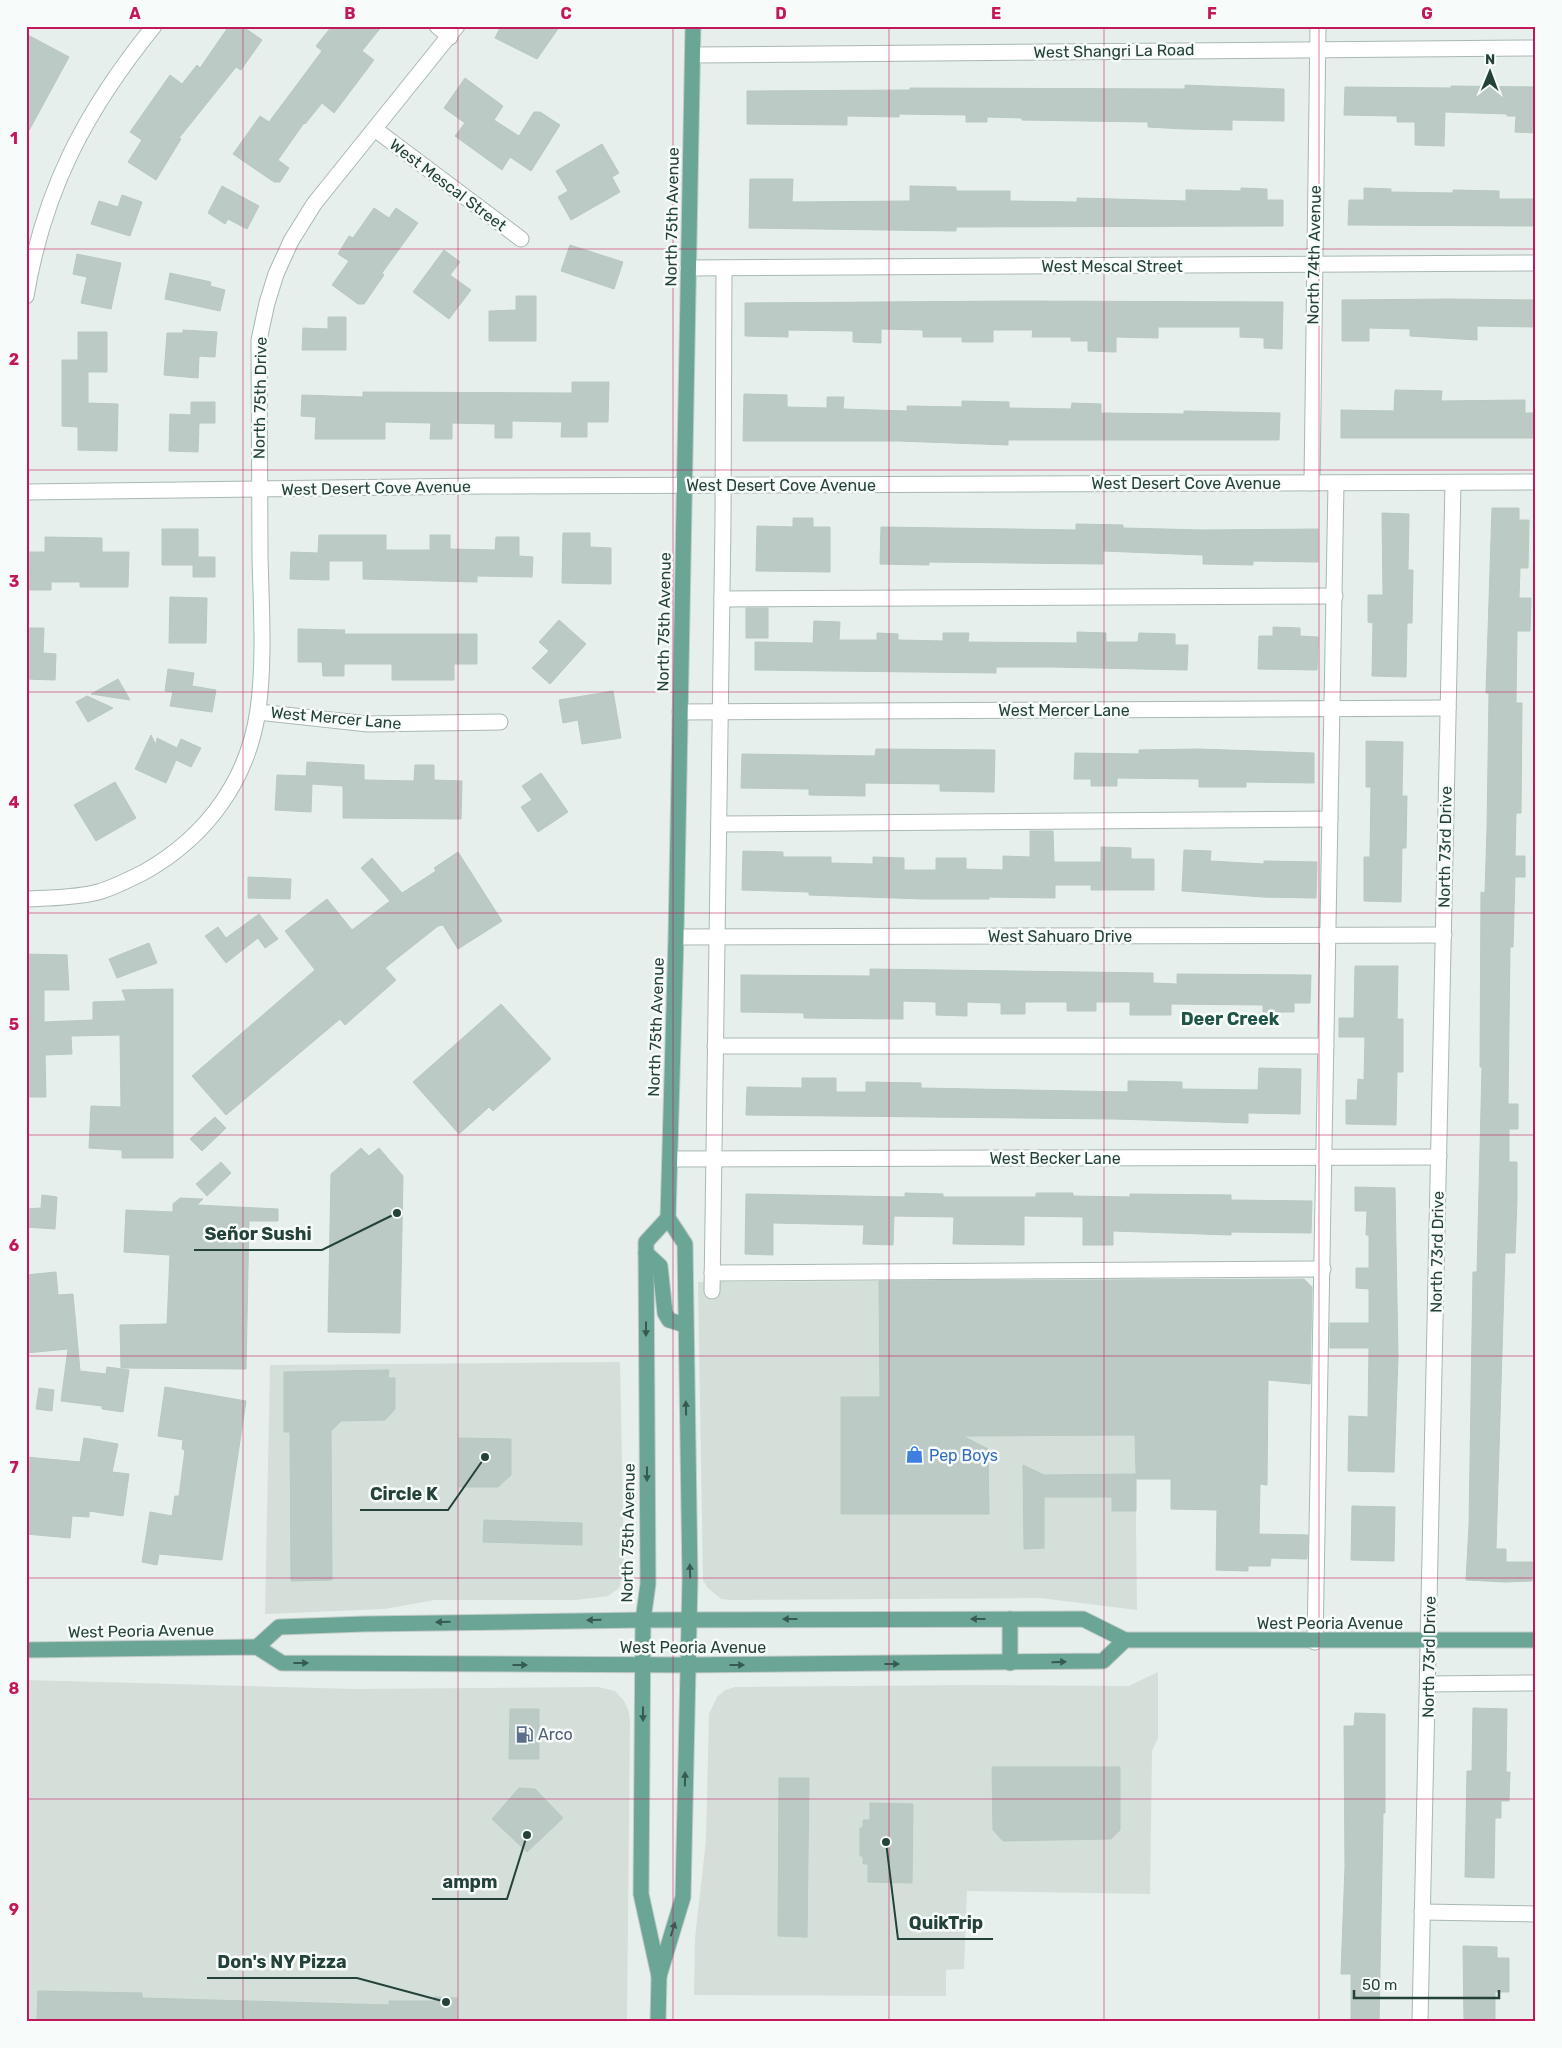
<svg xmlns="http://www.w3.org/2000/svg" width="1562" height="2048" viewBox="0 0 1562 2048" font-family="Rubik,sans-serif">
  <rect width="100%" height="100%" fill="#e6efeb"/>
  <g fill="#d4dfda">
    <path d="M879,1281l1,116 108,-1 15,40 132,-1 2,175 -97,-12 -309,2 -10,-1 -14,-12 -4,-7 -5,-298z"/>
    <path d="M620,1362l4,207 -5,19 -11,8 -32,4h-141l-51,9 -119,5 5,-249z"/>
    <path d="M1158,1672v66l-6,13 -2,143 -183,-3 -3,78 -18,1v26l-252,-1 1,-57 11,-98 3,-126 8,-17 8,-7 10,-3 233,-2 161,1z"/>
    <path d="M26,1680l327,9 245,-2 17,4 9,10 5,11 1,9 -3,301h-601z"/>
  </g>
  <g fill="#bbcac4" stroke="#b8c9c2">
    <path d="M229,26h13l20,14 -21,30 -5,-3 -57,71 2,1 -25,41 -28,-18 14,-22 -12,-8 40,-57 12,9 15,-19 3,3z"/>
    <path d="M332,26h50l-20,25 12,9 -40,53 -12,-10 -17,21 -1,-1 -26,37 11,8 -9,14h-6l-41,-28 27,-38 9,6 53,-71 -6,-5z"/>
    <path d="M501,26h59l-23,33 -42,-21z"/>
    <path d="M26,34l43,23 -43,79z"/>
    <path d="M465,78l38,28 -9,14 25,16 15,-24h6l20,13 -29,46 -21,-14 -8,13 -47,-34 10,-13 -21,-15z"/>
    <path d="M1185,85l99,4v32l-52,-1v10l-48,-1 -36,-2v-5l-126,-2v-2l-35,-1v5h-21v-7l-67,-1v3l-52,-1v9l-100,-1v-33l163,-1v-2l275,1z"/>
    <path d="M1451,86l85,1v46l-21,-1 1,-16h-9v-2l-62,-2 -1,34 -29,-1v-23h-18v-6l-53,-1 1,-28 106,1z"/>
    <path d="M602,144l17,29 -7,4 8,15 -49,28 -13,-23 10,-6 -12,-20z"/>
    <path d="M750,179h43l-1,23 118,-1v-15l46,1v4h54v10l67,1v-4l109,3v-11l55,1v-3l26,1v11h16v26l-327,1v4l-207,-3z"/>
    <path d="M222,186l37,20 -12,23 -19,-10 -3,5 -17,-11z"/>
    <path d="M1364,188l27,1v3l62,1v-3l46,1v8h37v27l-188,-1 1,-25h15z"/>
    <path d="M122,195l20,7 -12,34 -39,-12 8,-23 19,6z"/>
    <path d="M374,208l15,10 7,-10 22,15 -36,50 2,2 -20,29h-6l-26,-19 17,-24 -11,-7 11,-18 4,2z"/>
    <path d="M570,245l53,17 -9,27 -53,-18z"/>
    <path d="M444,250l16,12 -10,13 21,15 -22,29 -36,-27z"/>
    <path d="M77,254l44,9 -10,46 -30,-6 6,-26 -14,-3z"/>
    <path d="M170,273l41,9 -1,4 15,4 -5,21 -55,-12z"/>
    <path d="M516,296h20v45h-47v-30l27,-1z"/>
    <path d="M1450,299l86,1v27l-59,-1v14l-67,-4v-7l-41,-1v13h-27v-41z"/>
    <path d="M1016,301l267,1 -1,47 -18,-1v-10l-24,-1v-10h-82v11l-42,-1v15l-28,-1v-10h-17v-4h-39l1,-7h-40v12h-31v-5h-39v-7l-42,-1v14l-28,-1v-11l-65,-1v7l-43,-1v-33z"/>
    <path d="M328,317h18v33h-44l1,-22 25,1z"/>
    <path d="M183,330l34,2 -2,25 -16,-1 -1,22 -34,-3 3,-42h16z"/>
    <path d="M78,332h29v40h-19v31l30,1 -1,47 -39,-1v-23l-16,-1v-66h16z"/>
    <path d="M572,382h37l-1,40h-21v15h-26l1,-15 -50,-1v17h-17v-14l-43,-1v16h-22l1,-16 -46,-1v17h-70l1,-22 -15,-1 1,-21 61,2v-5l209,1z"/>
    <path d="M1395,390l47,1 -1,10 84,-1v13h11v25h-195v-28l53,1z"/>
    <path d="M744,394l43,1v12l40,1v-11h17l-1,12 64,2v-5l55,1v-6l47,1v6l62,1 1,-6 29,1v9l83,1v-3l96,2 -1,27h-271v5l-110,-4h-155z"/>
    <path d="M191,402h24v21h-16l-1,29 -29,-1 1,-37 21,1z"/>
    <path d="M1492,508h27v12h10l-1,48h-8l-1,30h12l-1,33h-13l-1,72h6l-1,110h-5l-1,43h10v21h-10l-2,70h-3l-2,157h10v25h-9v33h8v37l-2,54h-10l-9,296h10v13h27l-1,19 -27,1 -39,-2 3,-54 4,-254h4l5,-205h-2l1,-175 4,1 2,-64 2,-136h-3z"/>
    <path d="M1382,513l27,1 -1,56h5l-1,53h-5l-1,54 -34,-1 1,-53 -5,-1v-27h15z"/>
    <path d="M793,518h20v9h17v45l-74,-1 1,-45 36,1z"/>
    <path d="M1076,524l47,1v3l80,2 115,-1v33l-65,-1v4l-50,-1v-9l-100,-4v13l-174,-2v3l-49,-1 1,-37 195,3z"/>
    <path d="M162,529h36v28h17v20h-22v-12h-31z"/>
    <path d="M563,533h27v14l21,1v36l-49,-1z"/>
    <path d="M319,535h67v15h44v-15h20v14l45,1 1,-13h23v19l14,1 -1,20 -55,-1v6l-114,-3v-18h-34v19l-39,-1 1,-27 27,1z"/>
    <path d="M45,537l57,1v14h27l-1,35h-48v-5h-29v8h-25v-38h19z"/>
    <path d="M170,597l37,1 -1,45h-37z"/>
    <rect x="746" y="608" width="22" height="30"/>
    <path d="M559,620l27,24 -36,40 -18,-16 17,-17 -10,-9z"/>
    <path d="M814,621l26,1 -1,18h38v-7l21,1v6l45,1v-8h26l-1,9 109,1v-11l29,1v9h32l1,-9 36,1v11h13l-1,25 -133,-3h-58v6l-241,-3v-28l58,1z"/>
    <path d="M1273,627l27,1v8l18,1 -1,33 -59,-1 1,-33h14z"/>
    <path d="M26,628h18l-1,25 13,1 -1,26 -29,-1z"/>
    <path d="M298,629l47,1 -1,4h133v30h-23v16h-62v-16h-48v12h-21l-1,-14h-24z"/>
    <path d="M168,669l26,4 -2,13 24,4 -4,22 -42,-6 3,-14 -8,-1z"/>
    <path d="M118,679l12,21 -39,-6z"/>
    <path d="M613,691l8,47 -39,6 -4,-24 -15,3 -4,-23z"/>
    <path d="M87,696l26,12 -25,14 -12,-20z"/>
    <path d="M151,735l5,10 1,-7 20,10 4,-9 20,9 -10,19 -15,-7 -10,23 -31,-14z"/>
    <path d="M1366,741l37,1 -1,54h5l-1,52h-4l-1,54 -37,-1v-44h6l1,-70h-5z"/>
    <path d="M876,749l119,1 -1,42 -54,-1v-7l-75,-1v13l-56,-1v-6l-68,-1 1,-34 133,2z"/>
    <path d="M1199,749l115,4v30l-68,-1v5h-47v-8l-82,-1v8h-26v-7h-17l1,-26 64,1v-4z"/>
    <path d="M307,762l57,3v15l50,1 1,-16h19v15l28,1 -1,38 -118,-1v-32l-31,-2 -1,28 -36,-2 2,-35 29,1z"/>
    <path d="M541,773l27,39 -30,20 -17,-25 11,-7 -10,-14z"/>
    <path d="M115,782l21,36 -40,23 -22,-36z"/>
    <path d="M1030,831h23l1,31h47v-15l30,1v11h23v31h-63v-5h-36v13l-66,-1v2h-65l-115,-4v-3l-67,-2 1,-39 40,1v5h48v6l42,1v-7l31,1v12h32v-12h30v11l37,1v-14l27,1z"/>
    <path d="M1184,850l27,1 -1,10 54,3v-3l53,1 -1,36 -53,-1 -81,-6z"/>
    <path d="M458,852l44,69 -44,28 -15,-24 -5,1 -53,42 11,12 -51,45 -5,-6 -114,96 -34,-39 123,-106 -30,-39 42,-32 25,31 38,-29 -29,-33 11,-10 30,35 34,-22 -2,-3z"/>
    <path d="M248,877l43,2 -1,20 -42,-1z"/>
    <path d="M259,914l19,25 -13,9 -7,-10 -32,25 -21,-27 13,-9 8,11z"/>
    <path d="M149,943l8,20 -40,15 -8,-19z"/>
    <path d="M26,954l41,1 2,35h-25v32l49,-2v-18l33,-1 -4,-11 51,-1v169h-51v-8l-33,-2 2,-42 30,1 -1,-72 -49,1 1,18 -27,1 1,42h-20z"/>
    <path d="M1355,966h43l-1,53h6v53h-6l-1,53 -50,-1v-24h11l1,-21 6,1 1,-43h-26v-19h15z"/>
    <path d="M870,969l283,4v10l24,1v-10l134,1 -1,28h-16v9h-31v-7l-92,-1v11h-41v-13h-34v9h-29v-9h-42v12h-24v-11l-34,-1v14l-31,-1v-13l-33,-1v18l-99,-1v-5l-63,-1v-37l129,1z"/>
    <path d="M501,1004l50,55 -58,52 -4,-4 -30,27 -46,-52z"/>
    <path d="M1259,1068l42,1 -1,45 -52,-1v10l-134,-4 -368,-4 1,-28 55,1v-10h34v14h30v-10l55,1v5l207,4v-11l54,1v7l76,1z"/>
    <path d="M215,1117l11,11 -24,23 -12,-12z"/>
    <path d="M361,1148l8,8 10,-8 24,28 -3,157 -72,-1 3,-158z"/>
    <path d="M221,1162l10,11 -24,23 -11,-12z"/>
    <path d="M1355,1187l40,1 3,169 -4,115 -46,-1 1,-55 19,1 1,-69h-39v-25h39v-34l-13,-1v-20h13v-33h-3l1,-24h-12z"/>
    <path d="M905,1193l38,1v3h93v-4h37v3l57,1v-3l101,1v5l81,1 -1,32 -80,-1v3l-118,-4v14h-30v-28l-59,-1v29l-71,-1 1,-27 -60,-1 -1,29 -30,-1 1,-19 -91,-2v32l-28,-1 1,-60 159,3z"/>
    <path d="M42,1195l15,2 -2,32 -29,-2v-18l15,-1z"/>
    <path d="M180,1198l23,1 -6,6 81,4v12h-29l-3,148 -125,-1 -1,-43 47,-1 3,-69 -46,-3 2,-42 47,2v-8z"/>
    <path d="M56,1272l2,23 15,-1 7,77 26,3 1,-7 22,3 -6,42 -21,-3v-3l-41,-5 7,-52 -42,4v-78z"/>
    <path d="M1304,1279l8,8 -2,97 -42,-4 -1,105 -7,-1 -1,50 49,1 -1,24 -36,-1 -1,8h-22v5l-32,-1 1,-60 -46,-1v-30h-35v32h-24v-14h-68v51l-20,1 -1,-84 21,10 92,-1 -1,-39 -172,1 25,13 1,65h-148v-117h39l-1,-116z"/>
    <path d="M389,1370l-1,8h7v31l-10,11 -44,1 -10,10 1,149 -41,1 -1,-149h-6v-60z"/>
    <path d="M165,1387l81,14 -24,159 -63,-6 -2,11 -15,-3 8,-50 22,4 3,-20h4l6,-46 -3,-1 1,-9 -25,-4z"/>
    <path d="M39,1388l15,2 -2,21 -16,-2z"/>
    <path d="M84,1438l34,6 -6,28 17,2 -6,42 -34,-5v6l-17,-1 -2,22 -44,-4v-77l54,5z"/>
    <path d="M459,1438l52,1v36l-13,12h-39z"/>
    <path d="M1352,1506l43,1 -1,54 -43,-1z"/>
    <path d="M484,1520l98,3v22l-99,-3z"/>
    <path d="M1473,1708l34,1 -1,63h4l-1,29h-8v17h-6l-1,60 -29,-1 2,-106h5z"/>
    <path d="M510,1709h29v50h-30z"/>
    <path d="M1355,1713l30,1v99h-2l-4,209h-28v-48h-10l4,-107 -1,-141h10z"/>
    <path d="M992,1767h128v63l-9,9 -108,2 -10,-11z"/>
    <path d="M779,1778h30l-2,159 -29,-1z"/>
    <path d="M519,1788l16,1 28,29 -36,34 -35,-33z"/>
    <path d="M870,1803l43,1 -1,79 -44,-1v-18h-5v-8h-3v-28h3v-8h7z"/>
    <path d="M1463,1946l34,1v11h12v34h-14v30h-31z"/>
    <path d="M38,1991l104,2v5l247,7v-4h45v-4l23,1v24h-420z"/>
  </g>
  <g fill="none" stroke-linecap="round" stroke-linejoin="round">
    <defs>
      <g id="minor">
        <path d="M437,26l13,11"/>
        <path d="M693,55l843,-7"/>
        <path d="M376,130l145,109"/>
        <path d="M688,268l848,-5"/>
        <path d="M26,296c18,-107 60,-186 128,-270"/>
        <path d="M1312,483l6,-457"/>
        <path d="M26,492l454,-6 1056,-4"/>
        <path d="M722,599l613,-3"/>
        <path d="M258,712l110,12 132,-2"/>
        <path d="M680,712l768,-4"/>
        <path d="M719,824l611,-5"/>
        <path d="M26,899c23,-1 46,-1 68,-6 18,-4 36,-14 52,-22 61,-35 102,-91 112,-161 7,-51 3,-104 2,-155 -1,-71 -1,-143 -1,-215l8,-37 9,-29 15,-33 23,-37 143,-178"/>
        <path d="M676,937l768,-2"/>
        <path d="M715,1046h611"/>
        <path d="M670,1159l769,-2"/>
        <path d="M712,1273l611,-4"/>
        <path d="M712,1291l11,-769 1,-254"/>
        <path d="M1315,1642l21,-1159"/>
        <path d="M1428,1684l108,-1"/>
        <path d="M1422,1912l114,2"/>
        <path d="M1420,2022l33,-1539"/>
      </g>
      <g id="major">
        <path d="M646,1253l14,13 5,47 4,7 16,5"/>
        <path d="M1010,1619v44"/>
        <path d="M257,1647l22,-20 85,-3 279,-4 440,-1 42,21h411"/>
        <path d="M26,1650l231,-3 25,16 406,2 415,-4 22,-21"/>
        <path d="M659,1976l24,-79 7,-318 -5,-335 -17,-26 8,-281 17,-911"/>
        <path d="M658,2022l1,-46 -18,-82 2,-274 5,-36 -2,-331v-11l22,-24"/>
      </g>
    </defs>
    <use href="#minor" stroke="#a8b8b2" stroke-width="17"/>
    <use href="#major" stroke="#c2cac8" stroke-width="17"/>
    <use href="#minor" stroke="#fff" stroke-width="15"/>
    <use href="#major" stroke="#6aa596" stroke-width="15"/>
  </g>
  <defs><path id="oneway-solid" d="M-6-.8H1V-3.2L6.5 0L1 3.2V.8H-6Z" transform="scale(1.25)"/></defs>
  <g fill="#365b51">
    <use href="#oneway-solid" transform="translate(646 1329) rotate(90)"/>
    <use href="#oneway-solid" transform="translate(686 1408) rotate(-91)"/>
    <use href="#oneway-solid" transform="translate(647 1474) rotate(90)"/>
    <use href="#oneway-solid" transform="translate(690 1571) rotate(-92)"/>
    <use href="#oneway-solid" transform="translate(790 1619) rotate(180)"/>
    <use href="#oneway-solid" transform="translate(978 1619) rotate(180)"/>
    <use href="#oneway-solid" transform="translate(594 1620) rotate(179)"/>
    <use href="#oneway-solid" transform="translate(443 1622) rotate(179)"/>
    <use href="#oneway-solid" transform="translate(1059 1662) rotate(-1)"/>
    <use href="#oneway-solid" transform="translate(301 1663)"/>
    <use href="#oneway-solid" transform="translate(892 1664)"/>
    <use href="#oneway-solid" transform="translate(520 1665)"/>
    <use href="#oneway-solid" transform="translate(737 1665)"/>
    <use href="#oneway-solid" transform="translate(643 1714) rotate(90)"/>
    <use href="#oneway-solid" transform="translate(685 1779) rotate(-89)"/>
    <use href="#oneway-solid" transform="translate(673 1929) rotate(-73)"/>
  </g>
  <path fill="none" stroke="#c2185b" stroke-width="1" stroke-opacity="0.55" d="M243,26v1996M458,26v1996M673,26v1996M889,26v1996M1104,26v1996M1319,26v1996M26,249h1510M26,470h1510M26,692h1510M26,913h1510M26,1135h1510M26,1356h1510M26,1578h1510M26,1799h1510"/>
  <defs>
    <symbol id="shop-bare" viewBox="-9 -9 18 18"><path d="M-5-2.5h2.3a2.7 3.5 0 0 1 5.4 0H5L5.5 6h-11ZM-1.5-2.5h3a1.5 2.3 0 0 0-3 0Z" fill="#3f7fe0" stroke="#f7fbf9" stroke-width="2.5" paint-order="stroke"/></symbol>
    <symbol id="fuel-bare" viewBox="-9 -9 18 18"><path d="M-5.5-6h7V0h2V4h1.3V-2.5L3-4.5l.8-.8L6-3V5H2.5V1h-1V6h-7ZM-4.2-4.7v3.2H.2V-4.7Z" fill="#5c6f8a" stroke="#f7fbf9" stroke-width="2.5" paint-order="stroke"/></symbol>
  </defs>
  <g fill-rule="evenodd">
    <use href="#shop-bare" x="902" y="1442" width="25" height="25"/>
    <use href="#fuel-bare" x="512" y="1722" width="25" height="25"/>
  </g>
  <g text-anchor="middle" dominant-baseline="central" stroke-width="5" stroke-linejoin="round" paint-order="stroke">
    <g font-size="16" fill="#24423a" stroke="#f7fbf9">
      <text transform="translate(1114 51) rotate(-1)">West Shangri La Road</text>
      <text transform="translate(448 185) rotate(37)">West Mescal Street</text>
      <text transform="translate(672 217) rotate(-89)">North 75th Avenue</text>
      <text transform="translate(1314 255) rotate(-89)">North 74th Avenue</text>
      <text x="1112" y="266">West Mescal Street</text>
      <text transform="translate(260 398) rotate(-89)">North 75th Drive</text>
      <text x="1186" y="483">West Desert Cove Avenue</text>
      <text x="781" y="485">West Desert Cove Avenue</text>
      <text transform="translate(376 488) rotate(-1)">West Desert Cove Avenue</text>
      <text transform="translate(664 622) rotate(-89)">North 75th Avenue</text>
      <text x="1064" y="710">West Mercer Lane</text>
      <text transform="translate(336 718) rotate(5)">West Mercer Lane</text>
      <text transform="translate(1445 847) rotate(-89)">North 73rd Drive</text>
      <text x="1060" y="936">West Sahuaro Drive</text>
      <text transform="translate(656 1027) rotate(-88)">North 75th Avenue</text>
      <text x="1055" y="1158">West Becker Lane</text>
      <text transform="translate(1437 1252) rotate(-89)">North 73rd Drive</text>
      <text transform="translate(628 1533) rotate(-89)">North 75th Avenue</text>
      <text x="1330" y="1623">West Peoria Avenue</text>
      <text transform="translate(141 1631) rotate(-1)">West Peoria Avenue</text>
      <text x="693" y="1647">West Peoria Avenue</text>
      <text transform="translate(1429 1657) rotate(-89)">North 73rd Drive</text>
    </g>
    <g font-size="16" fill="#366cbe" stroke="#f7fbf9" text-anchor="start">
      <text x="929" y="1455">Pep Boys</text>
    </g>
    <g font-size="16" fill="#4e5e75" stroke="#f7fbf9" text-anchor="start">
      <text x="538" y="1734">Arco</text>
    </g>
    <g font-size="18" font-weight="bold" fill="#1f5548" stroke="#f7fbf9">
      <text x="1230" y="1019">Deer Creek</text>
    </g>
  </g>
  <path fill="none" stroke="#24423a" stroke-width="2" d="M397 1213L322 1250H194M485 1457L448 1510H360M527 1835L507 1899H432M886 1842L898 1939H993M446 2002L357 1978H207"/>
  <g fill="#24423a" stroke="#f7fbf9" stroke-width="2">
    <circle cx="397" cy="1213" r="5"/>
    <circle cx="485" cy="1457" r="5"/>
    <circle cx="527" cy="1835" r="5"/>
    <circle cx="886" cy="1842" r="5"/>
    <circle cx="446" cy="2002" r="5"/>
  </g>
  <g font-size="18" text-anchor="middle" font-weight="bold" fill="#24423a" stroke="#f7fbf9" stroke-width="5" stroke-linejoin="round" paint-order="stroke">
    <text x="258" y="1240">Señor Sushi</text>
    <text x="404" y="1500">Circle K</text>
    <text x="470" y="1888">ampm</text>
    <text x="946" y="1929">QuikTrip</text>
    <text x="282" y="1968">Don's NY Pizza</text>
  </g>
  <rect width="1562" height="2048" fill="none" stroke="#f7fbf9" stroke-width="55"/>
  <g transform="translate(1490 72) rotate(1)" stroke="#f7fbf9" stroke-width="4" paint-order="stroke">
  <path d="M0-4L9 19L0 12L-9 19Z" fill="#24423a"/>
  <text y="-8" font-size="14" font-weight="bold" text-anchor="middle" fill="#24423a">N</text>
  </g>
  <path d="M1354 1990v8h145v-8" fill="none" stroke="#24423a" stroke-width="2.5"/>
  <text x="1362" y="1990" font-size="15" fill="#24423a" stroke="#f7fbf9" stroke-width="4" paint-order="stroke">50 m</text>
  <rect x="28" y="28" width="1506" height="1992" fill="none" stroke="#c2185b" stroke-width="2"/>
  <g font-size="16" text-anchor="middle" font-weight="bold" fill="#c2185b">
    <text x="135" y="19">A</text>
    <text x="350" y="19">B</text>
    <text x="566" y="19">C</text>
    <text x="781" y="19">D</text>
    <text x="996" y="19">E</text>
    <text x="1212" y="19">F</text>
    <text x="1427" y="19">G</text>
    <text x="14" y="144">1</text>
    <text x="14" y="365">2</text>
    <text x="14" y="587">3</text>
    <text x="14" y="808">4</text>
    <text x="14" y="1030">5</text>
    <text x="14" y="1251">6</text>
    <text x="14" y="1473">7</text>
    <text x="14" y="1694">8</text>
    <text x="14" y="1915">9</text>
  </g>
</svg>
